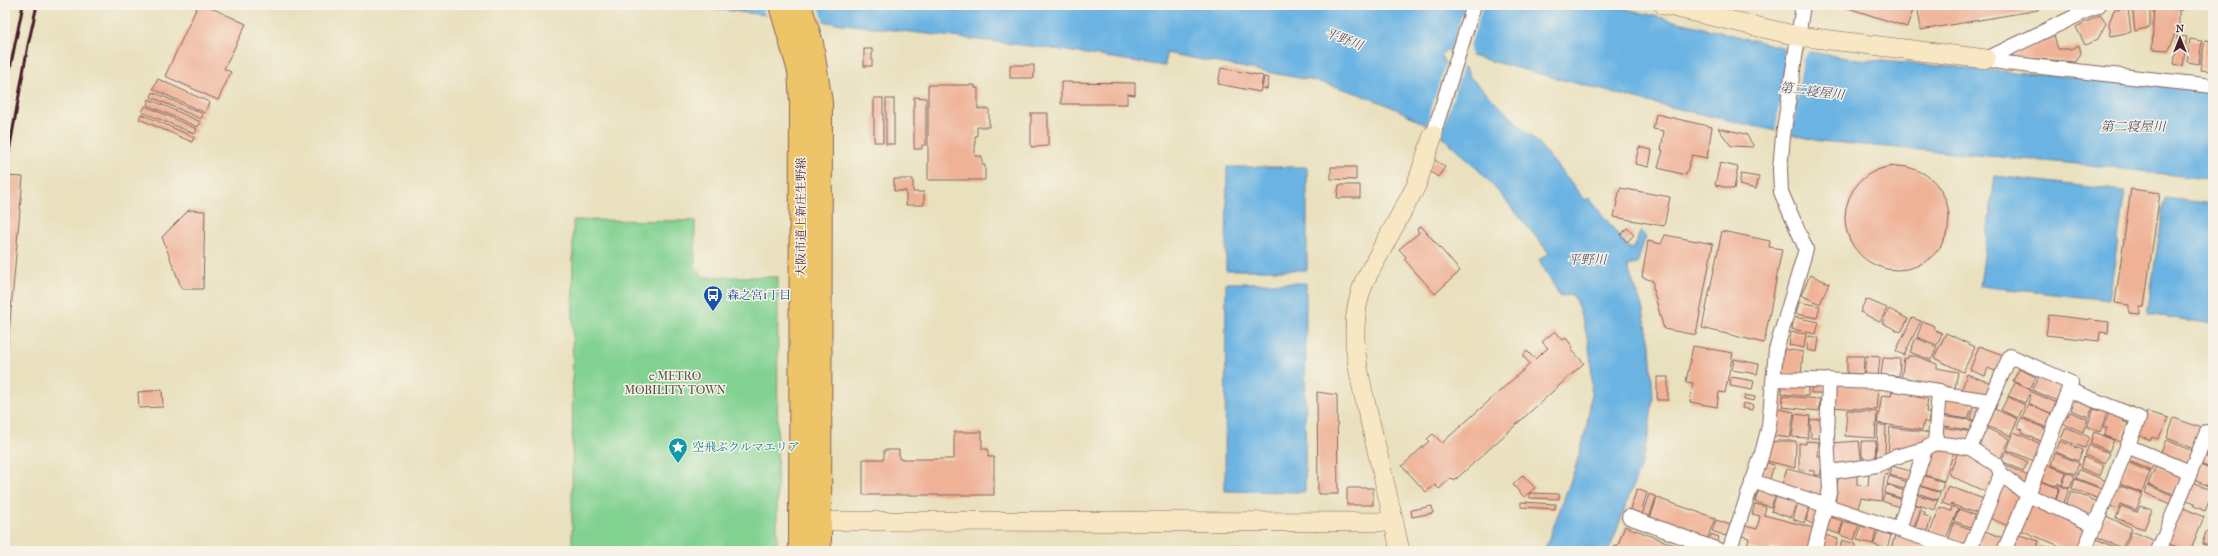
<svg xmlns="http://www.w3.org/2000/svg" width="2218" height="556" viewBox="0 0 2218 556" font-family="'IM FELL French Canon','Noto Serif JP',serif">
  <rect width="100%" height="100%" fill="#f7f3e8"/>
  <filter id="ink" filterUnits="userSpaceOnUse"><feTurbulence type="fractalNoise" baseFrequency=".025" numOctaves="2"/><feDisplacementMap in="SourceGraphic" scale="8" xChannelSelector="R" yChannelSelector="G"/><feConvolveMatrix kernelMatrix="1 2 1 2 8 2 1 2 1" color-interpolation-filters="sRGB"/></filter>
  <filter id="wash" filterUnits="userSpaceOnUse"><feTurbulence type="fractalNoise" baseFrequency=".012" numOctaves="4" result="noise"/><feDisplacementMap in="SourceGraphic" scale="16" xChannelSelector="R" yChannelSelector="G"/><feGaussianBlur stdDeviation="0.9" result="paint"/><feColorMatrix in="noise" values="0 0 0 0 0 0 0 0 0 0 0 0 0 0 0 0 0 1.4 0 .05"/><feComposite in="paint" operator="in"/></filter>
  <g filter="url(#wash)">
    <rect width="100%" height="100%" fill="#e9e0bd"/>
    <path fill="#81d191" stroke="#66785e" d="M573,220l122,1v45l8,11h75l-1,274h-205z"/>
    <g fill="#6bb3e2" stroke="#5a6986">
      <path d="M681,5h929l175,43 61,10 286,24 81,11v87l-113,-14 -280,-25 -168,-38 -204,-53 -3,1 -4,4 3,7 22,7 4,8 67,65 48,58 4,-2 39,49 5,2 7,-17 6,3 -9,29 -10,2 15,40 8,38 3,53 -4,35 -7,30 -33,89h-65c33,-88 71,-162 29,-256l-13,1 -21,-36 10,-7c-34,-41 -66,-84 -107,-116 -35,-28 -80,-43 -122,-55l-154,-29 -1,13 -118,-18z"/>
      <path d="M1227,167h80v103h-81z"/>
      <path d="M1995,176l130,15 -16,109 -129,-14z"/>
      <path d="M2165,198l48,6v120l-66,-10z"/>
      <path d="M1226,283h80l-1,209 -80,-1z"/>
    </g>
    <g fill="#e9e0bd">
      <path d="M762,5h57l5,18 -59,-8z"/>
      <path d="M1465,5h18l-13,41 1,10 -3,1 -18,-5z"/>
      <path d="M1783,46l27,4 -7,9 -12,78 -16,-4 12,-77z"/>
      <path d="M1446,61l17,6 -23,71 -15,-9z"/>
    </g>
    <g id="blocks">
      <g fill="#efb297">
        <path d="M198,5h7l41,19 -22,45 7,3 -13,28 -53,-24z"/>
        <path d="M1839,5h76l-8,22z"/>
        <path d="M1917,5h121v5l-117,20z"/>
        <path d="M2132,5h18v22l-15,4z"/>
        <path d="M2154,5h29v5h-4v16l-10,24 -17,-1z"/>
        <path d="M2128,9l3,23 -20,4 -2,-13 5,-13z"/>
        <path d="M2100,15l6,8 -8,16 -13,6 -9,-18z"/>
        <path d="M2054,35l4,14h13l8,-4 2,8 -5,9 -64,-5 1,-4z"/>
        <path d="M2178,36l9,1 -4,29 -9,-2z"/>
        <path d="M2190,39l12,2 -3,23 -12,-2z"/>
        <path d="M2205,40l8,1v27h-4v3l-9,-1z"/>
        <rect x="864" y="49" width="8" height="17"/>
        <rect x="1010" y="65" width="24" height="13"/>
        <path d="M1221,68l42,8 -3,16 -42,-8z"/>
        <path d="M1264,77l5,1 -2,11 -5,-1z"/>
        <path d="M158,79l51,23 -4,11 -52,-24z"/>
        <path d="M1061,82l74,1v12l-8,-1v10h-66z"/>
        <path d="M928,85h47v3h3v21h11v18h-12v9h-2v20h7v9h3v15h-57z"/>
        <path d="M153,92l50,22 -2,5 -50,-22z"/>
        <path d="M914,97l12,1v47h-4v4h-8z"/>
        <rect x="874" y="98" width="9" height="44"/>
        <path d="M149,99l52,23 -3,5 -51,-22z"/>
        <rect x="886" y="99" width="8" height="45"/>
        <path d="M145,106l52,23 -2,5 -53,-22z"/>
        <path d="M1031,113h17v33l-17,1z"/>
        <path d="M141,114l53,23 -2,5 -53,-23z"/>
        <path d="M1656,114l56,13 -5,31 -15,-3 -6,20 -28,-7 5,-18h-2l3,-19 -11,-2z"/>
        <path d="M1718,128l28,6 8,13 -23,-1z"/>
        <path d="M1639,147l13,3 -3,17 -14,-3z"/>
        <path d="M1435,160l10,7 -7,10 -10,-7z"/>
        <path d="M1720,163l18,4 -4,22 -19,-4z"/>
        <circle cx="1897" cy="218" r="52"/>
        <path d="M1331,167h25v13l-25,-1z"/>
        <path d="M1741,174l18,3 -3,12 -17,-4z"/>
        <path d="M5,176l18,1 -17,189h-1z"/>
        <path d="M894,179h19v13h11v13h-18v-14h-12z"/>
        <path d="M1339,185h21v13h-23z"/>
        <path d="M1620,188l50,9 -6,29 -50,-9z"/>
        <path d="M2131,189l29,4 -16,114h-4v7l-11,-1v-8l-14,-2z"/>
        <path d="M189,210l16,1 -2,78h-21l-20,-52z"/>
        <path d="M1421,226l39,45 -25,23 -31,-35 2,-2 -7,-8 20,-16 -2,-4z"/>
        <path d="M1627,228l7,7 -7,7 -7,-7z"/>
        <path d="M1722,231l48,10 -1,6 13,2 -18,94 -62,-15z"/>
        <path d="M1665,235l48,9 -17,91 -32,-6 -11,-40v-8l-11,-4 6,-36 13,3z"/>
        <path d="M1810,275l19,8 -9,21 -19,-9z"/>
        <path d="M1866,299l21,9 -7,14 -20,-10z"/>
        <path d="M1799,302l21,4 -3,12 -21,-4z"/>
        <path d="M1889,309l19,10 -7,13 -19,-9z"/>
        <path d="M2049,315l60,7 -1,11 -8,-1 -1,9 -53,-6z"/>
        <path d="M1794,317l25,5 -3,12 -24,-5z"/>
        <path d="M1912,318l9,3 -17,34 -8,-4z"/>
        <path d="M1923,321l11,5 -1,3 9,4 -5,12 -20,-8z"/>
        <path d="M1555,331l8,9 3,-2 7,9 -2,2 13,14 -130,118 -3,-3 -12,11 -4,-4 -9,7 -24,-26 27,-25 -2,-2 6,-5 9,9 88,-79 -7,-8 4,-5 8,8 13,-11 -6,-6z"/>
        <path d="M1791,332l15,2 -2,14 -15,-3z"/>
        <path d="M1946,333l29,14 -12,25 -29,-14z"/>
        <path d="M1809,336l10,2 -2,14 -10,-2z"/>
        <path d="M1916,338l21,9 -6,13 -21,-8z"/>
        <path d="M1693,346l40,7 -8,40 -6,-1 -2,15 -27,-5 3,-19 -7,-1z"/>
        <path d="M1979,346l24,9 -6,17 -9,-4 -3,8 -15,-6z"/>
        <path d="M1784,349l19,3 -2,23 -20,-3z"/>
        <path d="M1847,356h17l-1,18h-16z"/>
        <path d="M1866,356l14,1 -2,20 -14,-1z"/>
        <path d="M1908,356h8l21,8v4l21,4 -3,16 -54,-8 3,-22 3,1z"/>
        <path d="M1883,358l17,1 -1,17 -18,-1z"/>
        <path d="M1734,359l25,5 -2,10 -25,-4z"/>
        <path d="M2019,369l17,8 -6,12 -17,-8z"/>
        <path d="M1967,374l23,9 -5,14 -23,-8z"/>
        <path d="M2039,376l25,11 -6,14 -26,-11z"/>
        <rect x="1657" y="377" width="11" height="23"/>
        <path d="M1731,377l23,4 -2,9 -22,-4z"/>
        <path d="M1782,383l26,2v11l-26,-2z"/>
        <path d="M1812,383l12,1 -1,9h-12z"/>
        <path d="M2015,383l16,7 -6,13 -17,-7z"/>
        <path d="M1833,385l46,2 -2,23 -47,-3z"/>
        <path d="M1893,387l20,3 -1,6 16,3 -2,13 4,1 -2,10 -4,-2 -2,9 -45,-7 5,-28 9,1z"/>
        <path d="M162,390l1,17 -24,1 -1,-16z"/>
        <path d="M1317,392l20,3 1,99h-20z"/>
        <path d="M2032,392l25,11 -5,11 -24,-11z"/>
        <path d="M1745,395l10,2 -1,4 -10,-2z"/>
        <path d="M1783,396l37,3 -1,12 -37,-4z"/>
        <path d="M1944,396l31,5 -7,18 -26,-4z"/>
        <path d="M2008,397l17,8 -7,13 -17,-8z"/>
        <path d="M2076,397l18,8 -5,12 -18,-7z"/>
        <path d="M1977,401l8,2 -8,18 -7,-2z"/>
        <path d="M1743,403l10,2 -1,5 -10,-2z"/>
        <path d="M2028,404l25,10 -6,14 -25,-11z"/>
        <path d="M2102,407l6,2 -8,23 -13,-5 7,-18 6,2z"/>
        <path d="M1992,408l26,11 -8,17 -26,-11z"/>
        <path d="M1778,409l16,3 -4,26 -16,-2z"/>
        <path d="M1847,410l30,2 -2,26 -30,-2z"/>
        <path d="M2110,411l15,7 -2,4 5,1 -7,19 -17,-6 3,-8 -4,-1z"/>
        <path d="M2070,412l18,7 -5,13 -21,-9 3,-8 3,1z"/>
        <path d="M2147,412l22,6 -11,21 -6,-2 -1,3 -13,-5z"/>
        <path d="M1795,414l15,2 -2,22 -16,-1z"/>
        <path d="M1941,416l28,4 7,2 -4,9 -32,-6z"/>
        <path d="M2021,418l25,11 -5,12 -20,-8 2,-3 -6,-3z"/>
        <path d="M2174,418l28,10 -9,21 -26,-11z"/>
        <path d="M1822,419l1,19h-12l-1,-18z"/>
        <path d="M1878,425h8l-1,34h-9z"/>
        <path d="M1890,427l41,6 -1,12 -42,9z"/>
        <path d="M1940,427l32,5 -4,11 -30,-7z"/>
        <path d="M2066,427l23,10 -4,11 -24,-9z"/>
        <path d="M1986,428l24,11 -11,22 -19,-13 1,-2 -3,-1z"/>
        <path d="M954,432h28v17h6v8h6v38h-131v-36h21v-9h15v9h55z"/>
        <path d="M2014,432l27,12 -7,17 -27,-11z"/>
        <path d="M2094,432l20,8 -5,11 -19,-8z"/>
        <path d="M2213,434v25l-6,-3 1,-2 -3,-1z"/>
        <path d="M2166,440l26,11 -7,15 -26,-10z"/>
        <path d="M1777,441h19l-1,27 -28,-7 5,-19z"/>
        <path d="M1806,441l13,1 -1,14h7v14h-4v5h-7v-4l-15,-1v-27l7,1z"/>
        <path d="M1859,441l3,23 -27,2 -5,-23z"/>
        <path d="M1862,441h14l-1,20 -11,-1v-3h-2z"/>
        <path d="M2060,441l23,9 -5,11 -22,-9z"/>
        <path d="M2089,445l21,8 -5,10 -20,-8z"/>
        <path d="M1931,448l24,1 -11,32 -22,-7z"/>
        <path d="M1963,451l33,21 -8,21 -39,-18 9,-23z"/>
        <path d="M2006,451l22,11 -5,9 -22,-10z"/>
        <path d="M2055,453l24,10 -4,11 -24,-9z"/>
        <path d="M2131,454l23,9 -3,7 -23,-9z"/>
        <path d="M2204,456l9,4v9l-13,-5z"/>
        <path d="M2084,457l20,8 -4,11 -20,-8z"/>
        <path d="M2128,462l22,10 -8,21 -24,-10z"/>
        <path d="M1767,463l7,2 -5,17 -8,-2z"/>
        <path d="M2001,463l27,13 -3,9 -25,-21z"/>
        <path d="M2045,464l21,8 -4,13 -4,-2 -2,3 -18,-6z"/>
        <path d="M2200,465l13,5v18l-19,-8z"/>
        <path d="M1892,466l22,6 -3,9 -21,-6z"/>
        <path d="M2156,466l26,10 -8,18 -26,-10z"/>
        <path d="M1878,467l10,1v7l-3,-1 -4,27 -20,-3 -4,14 -22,-8 4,-31 18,2v10l11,1 1,-14 8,1z"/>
        <path d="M1787,469l40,10 -6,20 -40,-12z"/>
        <path d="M2079,470l28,11 -3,8 -28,-11z"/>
        <path d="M2067,472l8,4 -5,12 -8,-3z"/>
        <path d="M1523,475l12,13 -11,9 -11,-12z"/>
        <path d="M1921,475l23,7 -3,10 -23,-7z"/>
        <path d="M1889,476l21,7 -3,7 -20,-6z"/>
        <path d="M2075,479l29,11 -4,9 -28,-10z"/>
        <path d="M2003,481l20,14 -13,32 -22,-10z"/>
        <path d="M2038,481l21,7 -4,13 -21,-8z"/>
        <path d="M2192,482l21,9 -8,20 -11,-5 1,-3 -11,-4z"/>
        <path d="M1887,485l20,7 -3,7 -20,-6z"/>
        <path d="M1917,485l23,8 -2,7 -23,-8z"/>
        <path d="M2058,485l11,4 -6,17 -8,-3 5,-15 -2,-1z"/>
        <path d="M2118,485l25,9 -7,16 -16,-6 -2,5 -8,-3z"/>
        <path d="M2148,485l26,11 -4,8 -25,-11z"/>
        <path d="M1948,486l36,13 -5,15 -28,-10 -1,2 -8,-3z"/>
        <path d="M1760,487l16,6 -5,14 -16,-5z"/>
        <rect x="1347" y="488" width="26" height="17"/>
        <path d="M1637,489l10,4 -7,22 -11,-3z"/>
        <path d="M2071,491l27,11 -4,12 -6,3 -23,-10z"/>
        <path d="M1530,493l29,1v5l-29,-1z"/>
        <path d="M1649,494l7,3 -7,21 -7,-3z"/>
        <path d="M1777,494l20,7 -6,17 -20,-7z"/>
        <path d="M1885,494l20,7 -3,7 -20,-7z"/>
        <path d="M1915,494l23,7 -3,9 -23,-7z"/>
        <path d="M1657,498l58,20 -8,21 -57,-20z"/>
        <path d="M1799,501l11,4 -6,18 -11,-4z"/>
        <path d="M1521,502l35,2 -1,5 -34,-2z"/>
        <path d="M2033,503l55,22 -11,26h-5l-54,-22 11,-25z"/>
        <path d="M1755,504l11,3 -2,8 50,13 -6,23 -7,-2 -1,2h-15l-14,-4 -1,4h-8l-15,-4 2,-9 -7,-2 3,-10 12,3 3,-13 -8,-2z"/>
        <path d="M1912,504l9,3 -8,23 -9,-3z"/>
        <path d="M1432,506l1,7 -21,4 -1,-7z"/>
        <path d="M1811,506l10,3 -6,16 -9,-4z"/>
        <path d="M1952,506l6,3 -13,32 -16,-6 11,-28 11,4z"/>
        <path d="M2121,506l16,6 3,-6 12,4 -8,19 -28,-11z"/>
        <path d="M2181,507l23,10 -14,34 -24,-8z"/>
        <path d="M1959,509l18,7 -4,12 -19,-7z"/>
        <path d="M1921,511l4,1 -1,3 7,3 -5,17 -12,-4z"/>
        <path d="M2106,516l26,12 -10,20 -25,-11z"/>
        <path d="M1830,517l13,4 -4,13 -13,-4z"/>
        <path d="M1716,520l14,5 -4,11 -14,-5z"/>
        <path d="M1844,521l15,4 -5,15 -14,-5z"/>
        <path d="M1954,523l19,7 -7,18 -18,-7z"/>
        <path d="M1625,526l65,25h-78l2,-5 3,1z"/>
        <path d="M1861,526l15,4 -3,14 -16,-4z"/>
        <path d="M1983,530l22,9 -7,12h-23z"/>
        <path d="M1878,531l13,4 -4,14 -13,-4z"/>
        <path d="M2132,531l23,10 -4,10h-28z"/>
        <path d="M2206,532l7,2v13l-11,-3z"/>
        <path d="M1896,533l31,10 -3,8h-34z"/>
        <path d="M1711,534l8,3 -2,6 -8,-2z"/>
        <path d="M2016,534l23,7 -3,10h-26z"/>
        <path d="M1825,535l13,4 -3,12 -14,-2z"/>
        <path d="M2096,539l25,11 -1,1h-29z"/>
        <path d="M1842,540l14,4 -2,7h-15z"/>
        <path d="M2165,544l16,7h-18z"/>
        <path d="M2040,546l20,4v1h-21z"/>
        <rect x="1040" y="550" width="283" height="1"/>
      </g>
    </g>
  </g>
  <g filter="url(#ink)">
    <use href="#blocks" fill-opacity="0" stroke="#82635e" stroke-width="1"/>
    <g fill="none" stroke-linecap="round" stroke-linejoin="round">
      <defs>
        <g id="street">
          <path d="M1986,59l19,4 208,23"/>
          <path d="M1986,59l113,-54"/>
          <path d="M1433,135l41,-130"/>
          <path d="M1774,379l109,3 56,9 -4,52"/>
          <path d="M2069,390l70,28 -55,133"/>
          <path d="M1939,391l5,3 46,7"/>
          <path d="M2127,446l63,26"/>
          <path d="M1970,448l40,-92 61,27 -43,112 -24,56"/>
          <path d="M1831,472l46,-7 18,-8 30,-8 10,-6 16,2 19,3 27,17 4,9 27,21 66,30"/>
          <path d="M1752,481l211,70"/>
          <path d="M1629,517l92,34"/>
          <path d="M1899,529l26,-80"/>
          <path d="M1729,551l32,-94 8,-31 7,-76 30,-101 -25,-57 -1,-23 3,-33 20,-131"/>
          <path d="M1814,551l16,-62 -3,-52 2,-57"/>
          <path d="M1969,551l32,-77"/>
          <path d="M2158,551l49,-119"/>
        </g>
        <g id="secondary">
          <path d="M1664,5l134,31 188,23"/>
          <path d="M820,521l574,1"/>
          <path d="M1400,551c-8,-38 -17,-75 -26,-113 -12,-52 -31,-107 -9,-158l51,-94 17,-51"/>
        </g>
        <g id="primary">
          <path d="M780,5l19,66 2,32 -1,448"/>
          <path d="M800,5l12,38 9,60 -1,448"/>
        </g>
      </defs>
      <use href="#street" stroke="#82635e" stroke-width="16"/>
      <use href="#secondary" stroke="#82635e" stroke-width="20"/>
      <use href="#primary" stroke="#82635e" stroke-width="24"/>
      <use href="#street" stroke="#fff" stroke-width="14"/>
      <use href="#secondary" stroke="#f8e7c3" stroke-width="19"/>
      <use href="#primary" stroke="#eec469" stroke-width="22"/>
      <g stroke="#4a1f2b" stroke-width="3">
        <path d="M5,93l18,-88"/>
        <path d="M5,174l23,-129 9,-40"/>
      </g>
    </g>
  </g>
  <defs>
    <symbol id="bus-pin" viewBox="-11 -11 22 30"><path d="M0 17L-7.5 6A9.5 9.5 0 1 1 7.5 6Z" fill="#1a4fb4" stroke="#f7f3e8"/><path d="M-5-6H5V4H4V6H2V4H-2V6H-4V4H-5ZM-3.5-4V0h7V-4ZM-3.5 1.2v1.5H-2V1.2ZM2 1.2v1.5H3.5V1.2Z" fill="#fff"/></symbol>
    <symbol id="sight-pin" viewBox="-11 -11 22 30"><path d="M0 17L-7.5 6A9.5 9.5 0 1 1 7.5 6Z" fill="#0f9aa8" stroke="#f7f3e8"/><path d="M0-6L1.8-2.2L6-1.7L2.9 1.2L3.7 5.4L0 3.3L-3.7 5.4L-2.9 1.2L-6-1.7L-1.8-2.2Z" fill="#fff"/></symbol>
  </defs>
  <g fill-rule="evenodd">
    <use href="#bus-pin" x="702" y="284" width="22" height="30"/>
    <use href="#sight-pin" x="667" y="436" width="22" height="30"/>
  </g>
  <g text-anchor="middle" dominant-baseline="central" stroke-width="3" stroke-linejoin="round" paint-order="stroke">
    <g font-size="12" fill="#4a1f2b" stroke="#f7f3e8">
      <text transform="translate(801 217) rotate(-90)">大阪市道上新庄生野線</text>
    </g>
    <g font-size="12" fill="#164399" stroke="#f7f3e8" text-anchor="start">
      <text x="727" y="295">森之宮1丁目</text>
    </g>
    <g font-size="12" fill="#5a544a" stroke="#f7f3e8">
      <text x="675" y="376">e METRO<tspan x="675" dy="14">MOBILITY TOWN</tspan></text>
    </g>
    <g font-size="12" fill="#0d838f" stroke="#f7f3e8" text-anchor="start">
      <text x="692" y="447">空飛ぶクルマエリア</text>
    </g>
    <g font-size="13" font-style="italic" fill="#56536b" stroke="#f7f3e8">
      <text transform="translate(1344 39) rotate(21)">平野川</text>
      <text transform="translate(1812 91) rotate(7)">第二寝屋川</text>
      <text x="2133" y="126">第二寝屋川</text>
      <text x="1587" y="259">平野川</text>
    </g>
  </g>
  <rect width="2218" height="556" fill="none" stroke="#f7f3e8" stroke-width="20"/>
  <g transform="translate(2180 38)" stroke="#f7f3e8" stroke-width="3" paint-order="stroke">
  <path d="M0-3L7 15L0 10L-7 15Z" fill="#4a1f2b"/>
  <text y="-6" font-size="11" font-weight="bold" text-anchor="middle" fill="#4a1f2b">N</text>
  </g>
</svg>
